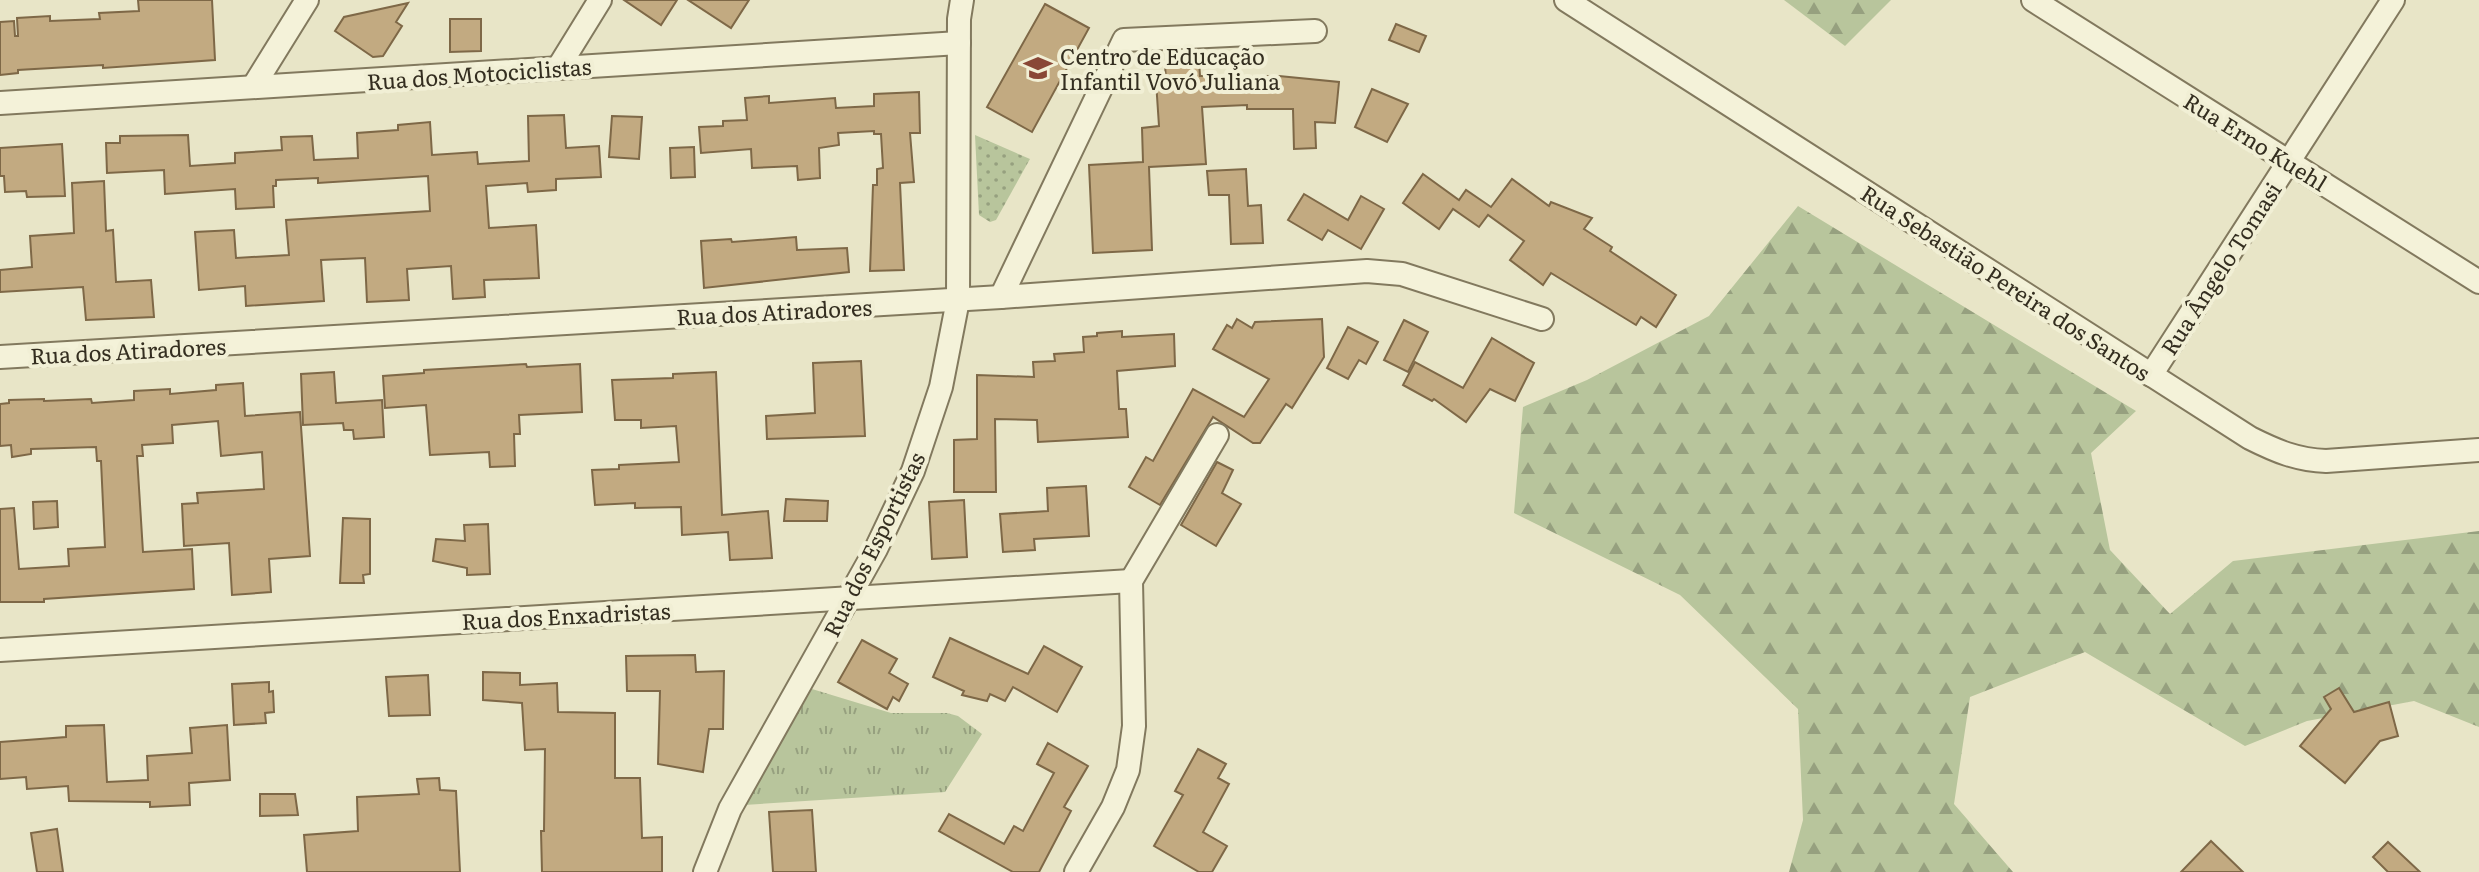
<svg xmlns="http://www.w3.org/2000/svg" width="2479" height="872" viewBox="0 0 2479 872" font-family="Literata,serif">
  <defs>
    <pattern id="grass-tufts" width="24" height="20" patternUnits="userSpaceOnUse" patternTransform="scale(2)"><rect width="24" height="20" fill="#b8c59c"/><path d="M3 7l-1-3M5 7V3M7 7l1-3M15 17l-1-3M17 17v-4M19 17l1-3" fill="none" stroke="#96a07f"/></pattern>
    <pattern id="forest-firs" width="22" height="20" patternUnits="userSpaceOnUse" patternTransform="scale(2)"><rect width="22" height="20" fill="#b8c59c"/><path d="M5 1l3.5 6h-7zM16 11l3.5 6h-7z" fill="#96a07f"/></pattern>
    <pattern id="park-dots" width="8" height="8" patternUnits="userSpaceOnUse" patternTransform="scale(2)"><rect width="8" height="8" fill="#b8c59c"/><path d="M2 2h.1M6 6h.1" fill="none" stroke="#96a07f" stroke-width="1.8" stroke-linecap="round"/></pattern>
  </defs>
  <rect width="100%" height="100%" fill="#e8e5c7"/>
  <path fill="url(#grass-tufts)" d="M812,689l79,24h56l11,3 24,18 -37,58 -201,13z"/>
  <g fill="url(#forest-firs)">
    <path d="M1784,0h107l-46,46z"/>
    <path d="M1798,206l338,205 -45,42 19,97 60,64 63,-53 246,-30v196l-65,-26 -107,20 -62,25 -160,-94 -115,45 -16,107 59,68h-224l14,-52 -5,-111 -118,-114 -166,-82 9,-106 64,-27 122,-64z"/>
  </g>
  <path fill="url(#park-dots)" d="M975,135l55,24 -34,61 -6,2 -11,-7z"/>
  <g fill="#c2aa81" stroke="#7e6847" stroke-width="2">
    <path d="M138,0h74l3,60 -112,8v-3l-85,5v3l-18,2v-53l14,-1 1,15h3l-1,-18 33,-2v5l50,-2 -1,-6 40,-2z"/>
    <path d="M624,0h53l-16,25z"/>
    <path d="M688,0h61l-18,28z"/>
    <path d="M408,3l-12,19 6,4 -19,30 -10,1 -38,-26 9,-14z"/>
    <path d="M1045,4l44,24 -57,104 -45,-25z"/>
    <path d="M450,19h31v32l-31,1z"/>
    <path d="M1396,24l30,12 -7,16 -30,-12z"/>
    <path d="M1199,60l1,16h79l60,6 -4,41 -20,-1 1,26 -22,1 -1,-40h-46v-4l-45,2 4,57 -57,3 3,83 -59,3 -4,-88 54,-3 -1,-34 17,-2 -3,-45h10l-1,-17z"/>
    <path d="M1372,89l36,15 -21,38 -32,-15z"/>
    <path d="M919,92l1,41h-10l4,49 -14,1 4,87 -34,1 3,-86h4v-16l6,-1 -2,-34h-7v-3l-36,2 1,12 -20,3 1,30 -22,2 -1,-14 -45,2 -1,-19 -50,4 -2,-26 24,-1v-5l24,-1 -2,-22 24,-2v7l66,-5 1,10 38,-2v-12z"/>
    <path d="M564,115l2,33 33,-2 2,31 -45,2v11l-28,2 -1,-9 -41,3 3,42 47,-3 3,53 -55,2 1,17 -32,2 -2,-33 -44,3 2,31 -42,2 -2,-44 -44,2 3,41 -78,5 -1,-20 -46,4 -4,-58 39,-2 2,28 53,-3 -3,-35 144,-9 -2,-35 -110,7v-5l-42,2v6h-3l1,21 -38,2 -1,-20 -70,5 -1,-24 -57,3 -1,-30h14v-7l68,-1 2,31 45,-3v-10l47,-3 -1,-13 31,-1 2,24 44,-2 -1,-25 41,-3v-5l32,-3 2,33 45,-3 1,12 51,-3 -1,-45z"/>
    <path d="M612,116l30,1 -3,42 -30,-2z"/>
    <path d="M62,144l3,52 -38,1 -1,-6 -21,1 -1,-16h-4v-28z"/>
    <path d="M694,147l1,30 -24,1 -1,-30z"/>
    <path d="M1246,169l2,37 13,-1 2,38 -32,1 -2,-49h-20l-2,-24z"/>
    <path d="M1423,174l36,26 7,-10 25,17 21,-28 37,27 2,-4 41,16 -8,11 28,18 -2,4 66,44 -20,32 -15,-10 -5,8 -85,-52 -8,12 -33,-25 14,-19 -36,-26 -9,12 -26,-18 -14,20 -36,-26z"/>
    <path d="M104,181l2,50 7,-1 3,52 35,-2 3,37 -68,3 -3,-33 -83,5v-22l32,-3 -2,-31 44,-3 -2,-50z"/>
    <path d="M1304,194l44,26 13,-24 23,13 -23,40 -33,-19 -6,10 -34,-20z"/>
    <path d="M796,237l1,13 50,-2 2,24 -145,16 -3,-47 30,-2 1,3z"/>
    <path d="M1237,319l15,9 3,-6 67,-3 2,38 -32,51 -6,-4 -26,39h-7l-40,-26 -53,88 -31,-18 17,-30 7,4 40,-72 51,28 25,-38 -56,-30 14,-24 5,3z"/>
    <path d="M1404,320l24,12 -20,40 -24,-12z"/>
    <path d="M1348,327l30,15 -12,22 -7,-4 -11,19 -21,-11z"/>
    <path d="M1122,331v6l52,-3 1,32 -58,5 2,38h7l2,28 -90,5 -1,-22 -42,-1 1,73h-42v-52l23,-1v-64l57,2 -1,-15 22,-1 -1,-7 30,-2 -1,-15 14,-1v-3z"/>
    <path d="M1492,338l42,25 -19,38 -25,-12 -24,33 -32,-23 -2,2 -29,-16 12,-23 48,26z"/>
    <path d="M861,361l4,75 -98,3 -1,-23 49,-3 -2,-50z"/>
    <path d="M526,364l1,3 53,-3 2,48 -63,3 1,19h-6l1,32 -25,1 -1,-15 -59,3 -4,-50 -41,3 -2,-32 41,-3v-3z"/>
    <path d="M334,372l2,31 46,-3 2,37 -30,2 -1,-9h-9l-1,-7 -40,2 -2,-51z"/>
    <path d="M716,372l6,143 46,-4 4,47 -42,2 -2,-28 -46,3 -1,-28 -46,1v-5l-40,2 -3,-35 27,-1v-4l60,-3 -3,-36 -35,2v-8h-26l-3,-40 61,-2v-4z"/>
    <path d="M243,383l2,33 55,-4 10,144 -41,3 2,33 -39,3 -3,-52 -45,3 -2,-42 16,-1 -1,-10 67,-4 -2,-37 -41,4 -3,-35 -46,4 1,18 -31,2 1,11h-6l6,96 49,-3 2,40 -150,10v3h-44v-93l14,-1 5,61 50,-3 -1,-17 37,-2 -4,-86h-4l-1,-14 -65,2v5l-19,3 -1,-12 -11,1v-42l9,-1v-3l35,-1v2l47,-2 1,4 42,-3v-9l36,-2v5l46,-4v-5z"/>
    <path d="M1217,462l16,8 -11,23 19,11 -25,42 -35,-21z"/>
    <path d="M1086,486l3,50 -55,3 1,11 -32,2 -3,-38 48,-3 -1,-23z"/>
    <path d="M786,499l42,2 -1,20h-43z"/>
    <path d="M964,500l3,57 -35,2 -3,-57z"/>
    <path d="M57,501l1,26 -24,2 -1,-27z"/>
    <path d="M343,518l27,1v55l-7,1 1,8h-24z"/>
    <path d="M488,524l2,50 -23,1v-7l-34,-7 3,-22 29,2 -1,-16z"/>
    <path d="M950,638l78,36 16,-28 38,21 -25,45 -44,-25 -8,14 -15,-7 -3,7 -25,-6 2,-4 -31,-14z"/>
    <path d="M862,640l35,19 -8,14 19,11 -9,17 -6,-4 -6,12 -49,-27z"/>
    <path d="M695,655l1,17 28,-1 -1,58h-14l-6,43 -45,-8 2,-73h-33l-1,-35z"/>
    <path d="M483,672l37,1v12l37,-2 1,29 57,1v65h25l2,60 20,-1v35h-120l-1,-41h3l1,-82 -20,1 -3,-47 -39,-3z"/>
    <path d="M428,675l2,40 -41,1 -3,-39z"/>
    <path d="M269,682v10l4,-1 1,21 -9,1 1,10 -32,2 -2,-41z"/>
    <path d="M2339,688l15,24 35,-10 9,34 -18,5 -35,42 -45,-37 31,-37 -7,-12z"/>
    <path d="M104,725l3,57 41,-2 -1,-24 45,-3 -2,-25 37,-3 3,55 -41,3 1,22 -40,2v-5l-81,-1 -1,-15 -41,3 -1,-12 -26,2v-37l66,-5v-11z"/>
    <path d="M1048,743l40,23 -24,41 7,4 -32,61h-26l-74,-41 10,-17 55,30 10,-18 9,5 31,-58 -17,-9z"/>
    <path d="M1198,749l28,15 -8,14 11,6 -26,48 24,14 -15,26h-13l-45,-26 29,-51 -8,-4z"/>
    <path d="M439,778l1,12 16,1 4,81h-153l-3,-37 54,-4 -1,-34 62,-3 -2,-15z"/>
    <path d="M260,794h35l3,21 -38,1z"/>
    <path d="M812,810l4,62h-43l-4,-60z"/>
    <path d="M57,829l6,43h-26l-6,-39z"/>
    <path d="M2211,841l32,31h-62z"/>
    <path d="M2388,842l32,30h-32l-15,-15z"/>
  </g>
  <g fill="none" stroke-linecap="round" stroke-linejoin="round">
    <defs>
      <g id="street">
        <path d="M1566,0l684,438c26,13 47,22 76,23l153,-11"/>
        <path d="M2033,0l446,282"/>
        <path d="M558,68l42,-68"/>
        <path d="M253,87l54,-87"/>
        <path d="M0,103l959,-60"/>
        <path d="M1001,297l123,-257 191,-9"/>
        <path d="M0,357l1001,-60 366,-26 35,3 140,45"/>
        <path d="M2151,375l242,-375"/>
        <path d="M0,650l1131,-69"/>
        <path d="M705,872l25,-63 146,-260 37,-78 28,-84 17,-87 1,-281 3,-19"/>
        <path d="M1076,872l37,-65 15,-37 6,-44 -3,-145 86,-146"/>
      </g>
    </defs>
    <use href="#street" stroke="#82795e" stroke-width="26"/>
    <use href="#street" stroke="#f4f2d9" stroke-width="22"/>
  </g>
  <defs>
    <symbol id="school-bare" viewBox="-9 -9 18 18"><path d="M0-5L7-2L0 1L-7-2ZM-4 1L0 2.5L4 1V4Q0 6-4 4Z" fill="#894736" stroke="#f1efd5" stroke-width="2.5" paint-order="stroke"/></symbol>
  </defs>
  <g fill-rule="evenodd">
    <use href="#school-bare" x="1018" y="48" width="40" height="40"/>
  </g>
  <g text-anchor="middle" dominant-baseline="central" stroke-width="8" stroke-linejoin="round" paint-order="stroke">
    <g font-size="22" fill="#342e20" stroke="#f1efd5" text-anchor="start">
      <text x="1060" y="55">Centro de Educação<tspan x="1060" dy="25">Infantil Vovó Juliana</tspan></text>
    </g>
    <g font-size="22" fill="#342e20" stroke="#f1efd5">
      <text transform="translate(479 73) rotate(-4)">Rua dos Motociclistas</text>
      <text transform="translate(2256 141) rotate(32)">Rua Erno Kuehl</text>
      <text transform="translate(2220 268) rotate(-57)">Rua Ângelo Tomasi</text>
      <text transform="translate(2006 282) rotate(33)">Rua Sebastião Pereira dos Santos</text>
      <text transform="translate(774 311) rotate(-3)">Rua dos Atiradores</text>
      <text transform="translate(128 350) rotate(-3)">Rua dos Atiradores</text>
      <text transform="translate(873 544) rotate(-64)">Rua dos Esportistas</text>
      <text transform="translate(566 615) rotate(-3)">Rua dos Enxadristas</text>
    </g>
  </g>
</svg>
